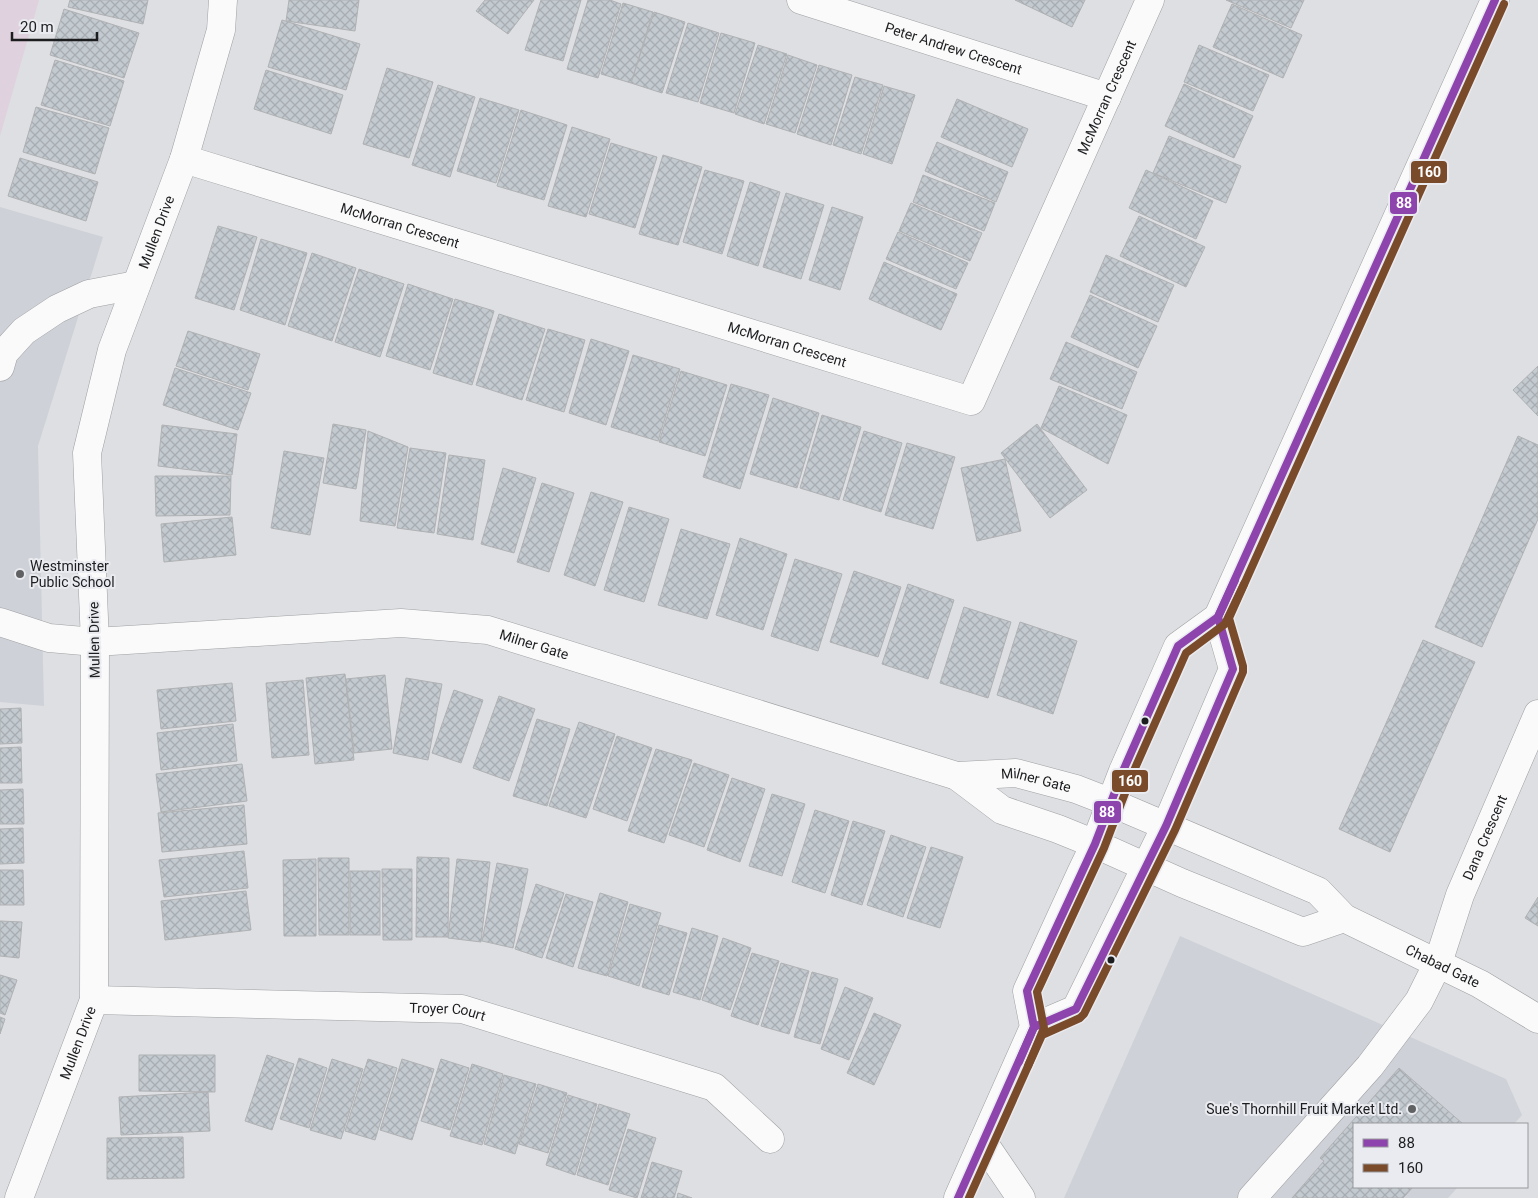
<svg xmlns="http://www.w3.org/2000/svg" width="1538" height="1198" viewBox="0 0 1538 1198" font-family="Roboto,sans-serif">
  <defs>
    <pattern id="building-cross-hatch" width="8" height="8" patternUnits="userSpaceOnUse" patternTransform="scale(1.25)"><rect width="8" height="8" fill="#c3cad0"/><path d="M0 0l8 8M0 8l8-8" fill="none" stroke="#a7adb2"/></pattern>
  </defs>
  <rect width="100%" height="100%" fill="#dddfe2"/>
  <g fill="#ced1d8">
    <path d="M0,207l103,30 -65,209 6,260 -44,-4z"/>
    <path d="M1180,936l326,143 16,36 -8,9h-160v63h104l-10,11h-384z"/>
  </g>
  <path fill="#e0d1df" d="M0,0h39l-39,136z"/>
  <g fill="url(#building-cross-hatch)" stroke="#b0b1b3">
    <path d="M70,0h78l-5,24 -75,-17z"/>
    <path d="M289,0h70l-4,31 -69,-10z"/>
    <path d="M485,0h49l-26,34 -32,-23z"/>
    <path d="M541,0h40l-18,61 -38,-11z"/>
    <path d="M588,0h22l11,4 -23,74 -31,-9z"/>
    <path d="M1015,0h70l-13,27z"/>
    <path d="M1226,0h78l-13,28z"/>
    <path d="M623,3l30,9 -22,71 -30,-9z"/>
    <path d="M1232,4l70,31 -19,43 -70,-31z"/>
    <path d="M64,9l75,24 -15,45 -74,-23z"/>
    <path d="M654,12l31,10 -23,71 -31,-10z"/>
    <path d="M282,20l78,24 -14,46 -78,-23z"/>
    <path d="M688,23l31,10 -21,69 -32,-9z"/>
    <path d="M721,33l34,10 -21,70 -34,-10z"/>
    <path d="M758,45l29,9 -23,70 -29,-10z"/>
    <path d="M1199,45l70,30 -16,36 -69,-29z"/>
    <path d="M788,55l29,10 -22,68 -29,-9z"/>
    <path d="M55,60l69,21 -14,45 -69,-21z"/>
    <path d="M819,65l33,10 -21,70 -34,-11z"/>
    <path d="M387,68l46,14 -24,76 -46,-14z"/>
    <path d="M266,70l77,25 -12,39 -77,-25z"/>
    <path d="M855,77l28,8 -22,69 -28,-9z"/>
    <path d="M1184,84l69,32 -19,42 -69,-32z"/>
    <path d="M438,85l37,12 -25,80 -38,-12z"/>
    <path d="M884,86l31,9 -23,69 -29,-10z"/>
    <path d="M480,98l39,12 -23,73 -39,-12z"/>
    <path d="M957,99l71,30 -16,38 -71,-30z"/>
    <path d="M36,107l73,21 -14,46 -72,-22z"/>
    <path d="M521,110l46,15 -23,75 -47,-14z"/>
    <path d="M572,127l38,12 -24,78 -38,-11z"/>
    <path d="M1169,136l72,30 -15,37 -73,-30z"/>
    <path d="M937,142l71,30 -12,30 -71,-31z"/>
    <path d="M611,143l46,14 -22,71 -46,-14z"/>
    <path d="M663,155l39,12 -24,78 -39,-11z"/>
    <path d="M20,158l78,24 -12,39 -78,-25z"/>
    <path d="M705,170l39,11 -22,73 -39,-12z"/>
    <path d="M1146,170l67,31 -17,38 -67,-31z"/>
    <path d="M923,175l72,28 -11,28 -71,-29z"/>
    <path d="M750,182l30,10 -22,74 -31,-10z"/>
    <path d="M786,193l38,12 -23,74 -38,-12z"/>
    <path d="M911,203l71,30 -12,28 -71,-30z"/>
    <path d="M832,207l31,10 -23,73 -31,-10z"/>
    <path d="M1139,216l66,31 -19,40 -66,-31z"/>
    <path d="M218,226l39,11 -23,73 -39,-12z"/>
    <path d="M898,232l70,31 -12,26 -70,-30z"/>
    <path d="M261,239l46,14 -22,72 -45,-15z"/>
    <path d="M312,253l44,15 -24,73 -44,-15z"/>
    <path d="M1106,255l68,30 -16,37 -68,-30z"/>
    <path d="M884,262l73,32 -16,36 -72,-31z"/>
    <path d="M359,269l45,15 -24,73 -45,-15z"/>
    <path d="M408,284l45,15 -23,71 -44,-14z"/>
    <path d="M1090,295l67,31 -19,42 -67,-31z"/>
    <path d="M455,299l39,12 -22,74 -39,-12z"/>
    <path d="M499,314l46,15 -23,71 -46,-15z"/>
    <path d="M548,329l37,11 -21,72 -38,-12z"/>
    <path d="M188,331l72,23 -12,36 -72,-24z"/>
    <path d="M591,339l38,12 -23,74 -37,-12z"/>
    <path d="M1066,342l71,30 -15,37 -72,-30z"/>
    <path d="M633,355l47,14 -22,72 -47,-14z"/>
    <path d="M1538,366v50l-25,-26z"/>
    <path d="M175,368l76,25 -13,37 -75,-25z"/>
    <path d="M681,371l46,14 -22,71 -46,-14z"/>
    <path d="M731,384l38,11 -29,94 -37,-12z"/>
    <path d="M1059,386l68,29 -19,49 -67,-36z"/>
    <path d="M773,398l46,15 -22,75 -47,-14z"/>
    <path d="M822,415l39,12 -22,73 -39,-12z"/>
    <path d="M333,424l33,6 -10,59 -33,-6z"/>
    <path d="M1037,424l50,66 -37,28 -49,-65z"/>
    <path d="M162,425l75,9 -5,41 -74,-9z"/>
    <path d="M368,431l40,16 -13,79 -35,-5z"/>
    <path d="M864,431l38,12 -21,69 -38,-12z"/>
    <path d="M1518,436l20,9v74l-56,128 -47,-20z"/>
    <path d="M907,443l48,14 -22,72 -48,-14z"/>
    <path d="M410,448l36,5 -12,80 -37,-5z"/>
    <path d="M284,451l40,7 -14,77 -39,-7z"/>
    <path d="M449,455l36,5 -12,80 -36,-6z"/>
    <path d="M1005,459l16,72 -44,10 -16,-73z"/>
    <path d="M503,468l33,10 -22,75 -33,-9z"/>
    <path d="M155,476h76l-1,39 -74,1z"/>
    <path d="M542,483l32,10 -25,79 -32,-10z"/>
    <path d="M591,492l32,10 -28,84 -31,-11z"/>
    <path d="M629,507l40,12 -25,83 -40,-12z"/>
    <path d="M232,517l4,38 -72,7 -3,-38z"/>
    <path d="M681,529l49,15 -23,75 -49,-14z"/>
    <path d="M740,538l47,16 -24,76 -47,-15z"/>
    <path d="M795,559l47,15 -24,77 -47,-15z"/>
    <path d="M854,571l47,16 -23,70 -48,-15z"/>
    <path d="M908,584l46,16 -26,79 -46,-15z"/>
    <path d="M964,607l47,15 -23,76 -48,-15z"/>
    <path d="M1020,622l57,19 -24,73 -56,-19z"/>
    <path d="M1423,640l52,22 -85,190 -51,-23z"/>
    <path d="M345,674l9,86 -39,4 -9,-86z"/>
    <path d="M385,675l7,74 -38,4 -8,-74z"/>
    <path d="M406,678l36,6 -14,76 -35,-7z"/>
    <path d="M303,680l6,75 -37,3 -6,-75z"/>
    <path d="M232,683l4,38 -75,8 -4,-39z"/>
    <path d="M454,690l29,10 -22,63 -29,-10z"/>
    <path d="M499,696l36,13 -26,72 -36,-13z"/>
    <path d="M21,708l1,35 -22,1v-35z"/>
    <path d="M537,719l33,10 -23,77 -34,-10z"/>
    <path d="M579,722l36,12 -29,84 -37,-12z"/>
    <path d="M233,724l4,37 -76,9 -4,-37z"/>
    <path d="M617,736l35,12 -25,73 -34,-12z"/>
    <path d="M21,747l1,36h-22v-35z"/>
    <path d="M656,749l36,11 -28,83 -36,-12z"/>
    <path d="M694,763l35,12 -25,72 -35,-12z"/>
    <path d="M242,764l5,37 -86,11 -5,-38z"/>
    <path d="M732,778l33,11 -25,73 -33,-12z"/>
    <path d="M23,789l1,35h-24v-34z"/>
    <path d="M772,794l33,10 -23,72 -33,-10z"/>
    <path d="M244,805l3,39 -85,8 -4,-39z"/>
    <path d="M815,810l34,11 -24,72 -33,-11z"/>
    <path d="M853,821l32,10 -23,74 -31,-10z"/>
    <path d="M23,828l1,35 -24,1v-35z"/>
    <path d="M891,835l35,12 -23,70 -36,-12z"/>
    <path d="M931,847l32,10 -23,71 -33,-10z"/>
    <path d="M244,851l4,37 -84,9 -5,-37z"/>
    <path d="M417,857l32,1 -1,79h-32z"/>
    <path d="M318,858h31v77h-30z"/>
    <path d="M316,859v77h-32l-1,-76z"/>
    <path d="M457,859l33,3 -9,80 -33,-4z"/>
    <path d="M497,863l31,6 -15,79 -31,-7z"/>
    <path d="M382,869h30v71h-29z"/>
    <path d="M0,870h23l1,35h-24z"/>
    <rect x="350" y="871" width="30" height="64"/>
    <path d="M536,884l28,9 -22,65 -27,-9z"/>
    <path d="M246,891l5,39 -86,10 -4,-39z"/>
    <path d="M600,893l28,9 -21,74 -29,-8z"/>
    <path d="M566,894l27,8 -20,65 -27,-9z"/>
    <path d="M1538,897v29l-13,-8z"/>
    <path d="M630,904l31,9 -22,73 -31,-10z"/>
    <path d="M0,921l22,1 -3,36 -19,-2z"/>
    <path d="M659,925l28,8 -18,62 -27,-8z"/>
    <path d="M692,928l26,8 -18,64 -27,-8z"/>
    <path d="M723,938l28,10 -21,62 -28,-10z"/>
    <path d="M752,953l27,8 -21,64 -27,-9z"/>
    <path d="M781,963l28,8 -20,63 -28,-8z"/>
    <path d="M812,972l26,7 -18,65 -26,-7z"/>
    <path d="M0,975l17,5 -12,35 -5,-2z"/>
    <path d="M845,987l28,11 -24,62 -28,-11z"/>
    <path d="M874,1013l27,12 -27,60 -27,-12z"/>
    <path d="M0,1017l5,2 -5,15z"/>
    <path d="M139,1055h76v37l-76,-1z"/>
    <path d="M267,1055l27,9 -22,66 -27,-9z"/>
    <path d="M299,1058l28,10 -18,60 -29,-9z"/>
    <path d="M332,1059l31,10 -22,70 -31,-9z"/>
    <path d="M368,1059l29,9 -22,72 -30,-9z"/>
    <path d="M402,1059l32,10 -22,71 -32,-10z"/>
    <path d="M441,1059l28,9 -19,62 -29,-9z"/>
    <path d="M472,1064l31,10 -21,71 -32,-9z"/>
    <path d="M1399,1068l64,56h-109v63h59l-10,11h-111l32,-37 -4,-3z"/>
    <path d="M504,1075l32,9 -21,70 -31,-10z"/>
    <path d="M538,1084l29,9 -19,60 -29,-9z"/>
    <path d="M208,1092l2,39 -89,4 -2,-38z"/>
    <path d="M568,1095l29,9 -22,71 -29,-10z"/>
    <path d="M599,1104l31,10 -22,71 -31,-10z"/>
    <path d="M628,1129l28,9 -19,60 -28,-8z"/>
    <path d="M183,1137l1,41 -77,1v-41z"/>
    <path d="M652,1162l30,9 -8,27h-33z"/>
    <path d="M678,1193l14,5h-15z"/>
  </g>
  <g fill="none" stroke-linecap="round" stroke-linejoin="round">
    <defs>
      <g id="minor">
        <path id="s1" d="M801,0l306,97"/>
        <path id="s2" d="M184,159l787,242 179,-401"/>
        <path d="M0,367l4,-14 20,-22 33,-22 32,-15 47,-9"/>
        <path id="s3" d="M0,622l49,16 46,4 306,-19 87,7 469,146 45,34 56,19 37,15 87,39 121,49 41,-14"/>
        <path id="s4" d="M957,776l59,-3 60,16 36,14 206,88 26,27 136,66 58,35"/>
        <path id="s5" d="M94,1000l368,9 252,78 56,52"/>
        <path d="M983,1142l38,56"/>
        <path id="s6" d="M19,1198l75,-198 1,-358 -8,-189 25,-103 72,-191 37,-129 2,-30"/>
        <path id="s7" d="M1252,1198l118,-132 49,-65 19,-38 22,-68 78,-181"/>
      </g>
      <g id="major">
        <path d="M1034,1027l42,-18 90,-183 67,-157 -15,-52"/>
        <path d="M958,1198l76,-171 -7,-36 54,-118 14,-29 28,-73 55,-125 40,-29 277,-617"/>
      </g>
    </defs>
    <use href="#minor" stroke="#9fa0a2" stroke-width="29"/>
    <use href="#major" stroke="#9fa0a2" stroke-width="29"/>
    <use href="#minor" stroke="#fafafb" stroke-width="28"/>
    <use href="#major" stroke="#fafafb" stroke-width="28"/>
    <defs>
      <g id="bus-1">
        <path d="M1019,1062l15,-35 -7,-36 68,-147 28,-73 55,-125 40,-29 17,-37"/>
        <path d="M958,1198l76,-171 42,-18 90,-183 67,-157 -15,-52 277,-617"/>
      </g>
      <g id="bus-2">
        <path d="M1028,1066l16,-38 -7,-36 67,-144 28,-73 54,-122 39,-29 19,-40"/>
        <path d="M969,1198l73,-163 38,-17 4,-4 91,-184 68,-158v-6l-14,-48 275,-614"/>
      </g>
    </defs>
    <use href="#bus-1" stroke="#eaebf0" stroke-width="11"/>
    <use href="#bus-2" stroke="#eaebf0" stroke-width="11"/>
    <use href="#bus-1" stroke="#8e44ad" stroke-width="8"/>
    <use href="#bus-2" stroke="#7a4b2a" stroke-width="8"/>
  </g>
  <g fill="#606163" stroke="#eaebf0" stroke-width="2">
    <circle cx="20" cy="574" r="5"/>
    <circle cx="1412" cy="1109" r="5"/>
  </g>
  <g fill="#1c1d1f" stroke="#eaebf0" stroke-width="2">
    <circle cx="1145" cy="721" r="4.5"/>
    <circle cx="1111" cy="960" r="4.5"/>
  </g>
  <g text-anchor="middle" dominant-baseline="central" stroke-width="4" stroke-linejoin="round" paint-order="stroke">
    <g font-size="14" fill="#1c1d1f" stroke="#eaebf0">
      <text stroke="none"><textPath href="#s1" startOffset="160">Peter Andrew Crescent</textPath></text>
      <text stroke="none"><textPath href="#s2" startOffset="1156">McMorran Crescent</textPath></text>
      <text stroke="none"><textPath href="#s2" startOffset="226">McMorran Crescent</textPath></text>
      <text stroke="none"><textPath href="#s6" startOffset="991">Mullen Drive</textPath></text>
      <text stroke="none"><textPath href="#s2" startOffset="631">McMorran Crescent</textPath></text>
      <text transform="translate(94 640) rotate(-91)">Mullen Drive</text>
      <text stroke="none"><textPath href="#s3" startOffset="540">Milner Gate</textPath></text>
      <text stroke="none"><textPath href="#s4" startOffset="80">Milner Gate</textPath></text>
      <text stroke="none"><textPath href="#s7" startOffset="435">Dana Crescent</textPath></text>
      <text stroke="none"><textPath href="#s4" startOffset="531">Chabad Gate</textPath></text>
      <text stroke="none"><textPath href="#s5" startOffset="354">Troyer Court</textPath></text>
      <text stroke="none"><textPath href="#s6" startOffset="166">Mullen Drive</textPath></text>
    </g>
    <g font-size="14" fill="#1c1d1f" stroke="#eaebf0" text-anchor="start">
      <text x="30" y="566">Westminster<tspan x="30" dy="16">Public School</tspan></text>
      <text x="1402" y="1109" text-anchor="end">Sue's Thornhill Fruit Market Ltd.</text>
    </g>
  </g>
  <g stroke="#eaebf0" stroke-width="2">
    <rect x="1410" y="160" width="38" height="24" rx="5" fill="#7a4b2a"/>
    <rect x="1389" y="191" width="29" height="24" rx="5" fill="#8e44ad"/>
    <rect x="1111" y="769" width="38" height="24" rx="5" fill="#7a4b2a"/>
    <rect x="1093" y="800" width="29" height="24" rx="5" fill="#8e44ad"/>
  </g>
  <g font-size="14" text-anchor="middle" font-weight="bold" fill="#fff">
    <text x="1429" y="177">160</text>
    <text x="1404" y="208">88</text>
    <text x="1130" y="786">160</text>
    <text x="1107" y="817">88</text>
  </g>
  <rect x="1353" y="1123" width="175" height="65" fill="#eaebf0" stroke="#98999c"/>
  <rect x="1363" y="1139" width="25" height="8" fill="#8e44ad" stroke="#98999c"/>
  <text x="1398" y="1148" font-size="15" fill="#1c1d1f">88</text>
  <rect x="1363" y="1164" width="25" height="8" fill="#7a4b2a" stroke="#98999c"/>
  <text x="1398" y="1173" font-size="15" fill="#1c1d1f">160</text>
  <path d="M12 32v8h85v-8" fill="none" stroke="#1c1d1f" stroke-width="2.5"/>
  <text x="20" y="32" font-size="15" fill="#1c1d1f" stroke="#eaebf0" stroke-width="4" paint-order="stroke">20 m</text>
</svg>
